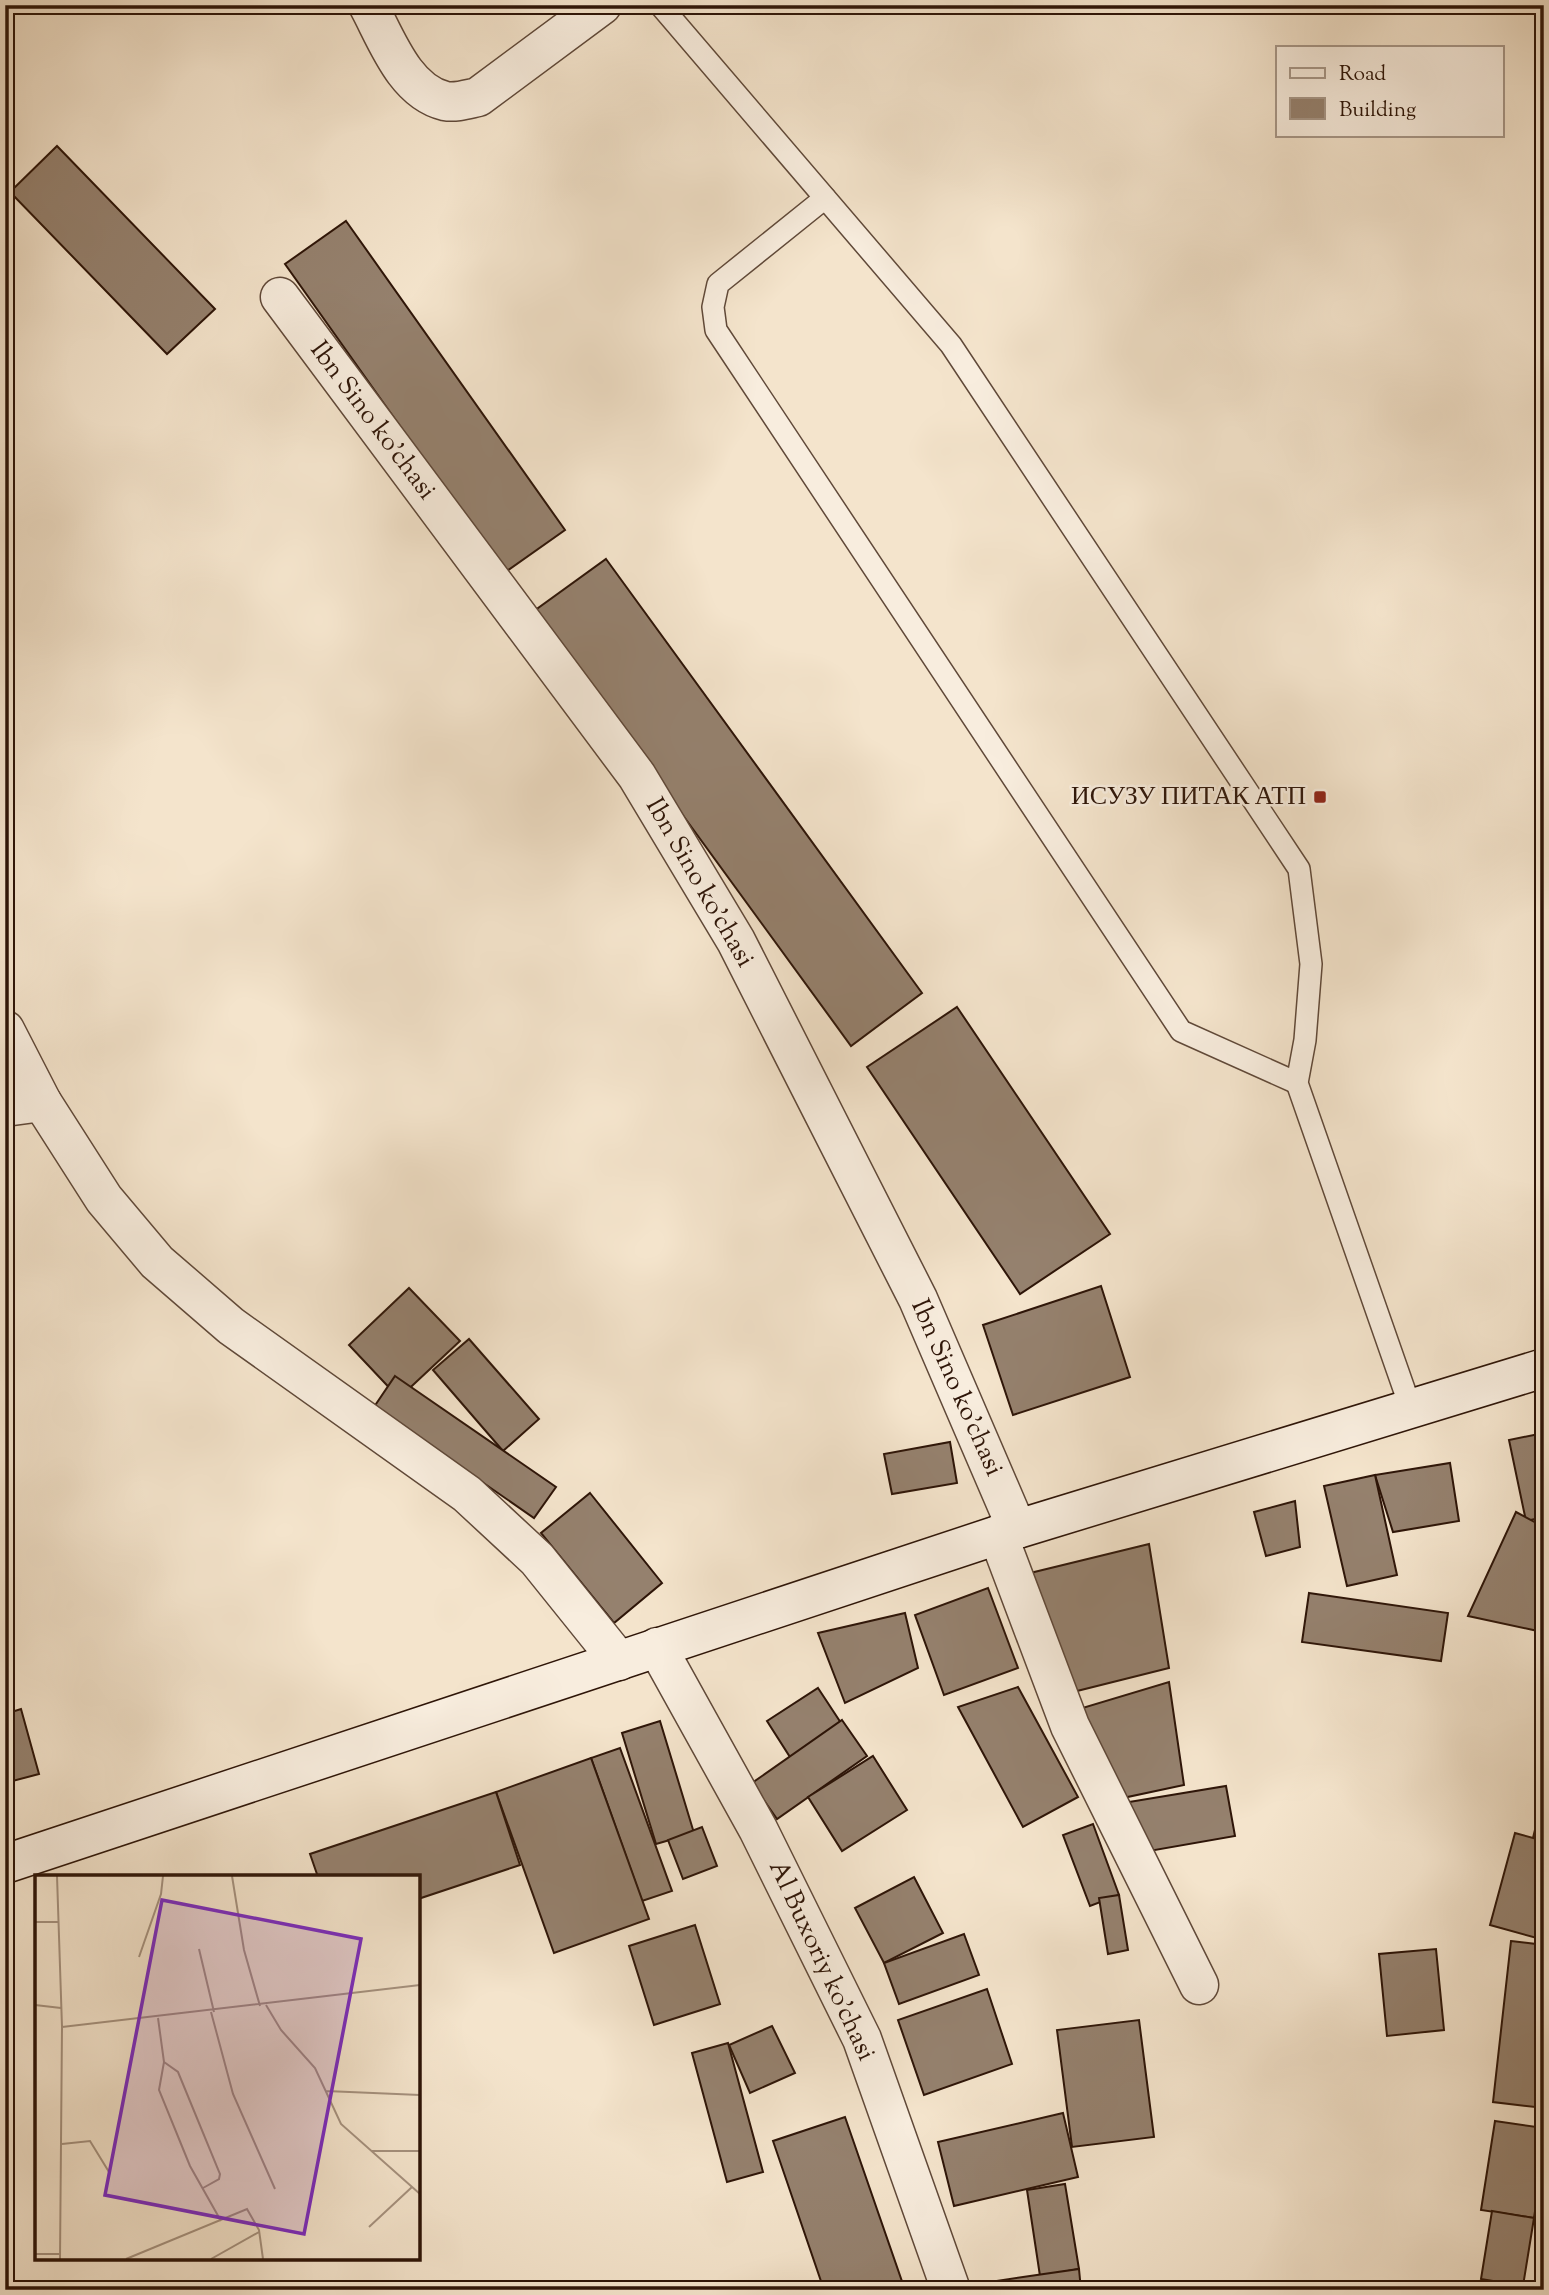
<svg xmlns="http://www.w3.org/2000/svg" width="1549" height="2295" viewBox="0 0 1549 2295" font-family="'Sorts Mill Goudy',serif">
  <rect width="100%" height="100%" fill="#f4e4cc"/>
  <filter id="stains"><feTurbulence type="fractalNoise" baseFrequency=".00286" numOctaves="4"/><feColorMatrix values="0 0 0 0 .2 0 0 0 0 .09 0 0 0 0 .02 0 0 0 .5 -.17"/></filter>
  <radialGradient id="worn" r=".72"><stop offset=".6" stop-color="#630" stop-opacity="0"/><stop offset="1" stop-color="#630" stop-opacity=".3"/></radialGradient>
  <g fill="#95816e" stroke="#2e1508" stroke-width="2">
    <path d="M57,146l158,163 -48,45 -157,-162z"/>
    <path d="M346,221l219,309 -61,43 -219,-309z"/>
    <path d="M606,559l316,434 -71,53 -317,-435z"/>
    <path d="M957,1007l153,227 -90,60 -153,-227z"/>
    <path d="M1101,1286l29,91 -117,38 -30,-90z"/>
    <path d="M409,1288l51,53 -61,57 -50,-53z"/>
    <path d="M469,1339l70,80 -36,32 -70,-81z"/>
    <path d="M395,1376l161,111 -22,31 -160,-111z"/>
    <path d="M1544,1433v84l-18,4 -17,-81z"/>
    <path d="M950,1442l7,41 -65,11 -8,-40z"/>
    <path d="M1450,1463l9,58 -66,11 -18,-57z"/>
    <path d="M1375,1475l22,100 -50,11 -23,-100z"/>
    <path d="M590,1493l72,90 -48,40 -73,-90z"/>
    <path d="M1295,1501l5,46 -34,9 -12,-44z"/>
    <path d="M1516,1512l28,15v94l-6,10 -70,-15z"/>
    <path d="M1149,1544l20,124 -104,26 -43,-119z"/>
    <path d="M988,1588l30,80 -74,27 -29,-80z"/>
    <path d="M1309,1593l139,20 -7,48 -139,-19z"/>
    <path d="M905,1613l13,55 -73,35 -27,-70z"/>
    <path d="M1169,1682l15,103 -66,14 -49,-87z"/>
    <path d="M1018,1687l60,110 -55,30 -65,-120z"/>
    <path d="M818,1688l23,35 -51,34 -23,-36z"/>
    <path d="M21,1709l18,65 -34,9v-69z"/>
    <path d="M842,1720l25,36 -90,63 -25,-36z"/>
    <path d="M660,1721l34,112 -38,11 -34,-111z"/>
    <path d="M620,1748l52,143 -30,10 -51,-143z"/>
    <path d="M873,1756l34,54 -65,41 -34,-54z"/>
    <path d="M591,1758l58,161 -95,34 -58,-161z"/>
    <path d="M1226,1786l9,50 -97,17 -21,-49z"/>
    <path d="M496,1792l24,73 -102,34v-22h-100l-8,-23z"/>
    <path d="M1544,1793v47l-11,-2z"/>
    <path d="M1093,1824l26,71 -29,11 -27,-71z"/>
    <path d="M702,1827l15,39 -34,13 -15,-39z"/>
    <path d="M1515,1833l29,8v99l-54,-15z"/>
    <path d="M914,1877l29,56 -59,30 -29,-55z"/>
    <path d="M1119,1895l9,55 -20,4 -9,-56z"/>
    <path d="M695,1925l25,79 -66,21 -25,-79z"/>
    <path d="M964,1934l15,41 -80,29 -15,-41z"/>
    <path d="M1511,1941l33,4v163l-51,-6z"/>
    <path d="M1436,1949l8,81 -57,6 -8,-82z"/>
    <path d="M987,1989l25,75 -88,31 -26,-75z"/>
    <path d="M1139,2020l15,117 -82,10 -15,-117z"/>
    <path d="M772,2026l23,47 -45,20 -21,-48z"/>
    <path d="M728,2043l35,129 -36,10 -35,-129z"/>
    <path d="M1063,2113l15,64 -124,29 -16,-64z"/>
    <path d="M845,2117l60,173h-81l-51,-149z"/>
    <path d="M1495,2121l49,7v24l-10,66 -53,-8z"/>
    <path d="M1065,2184l14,85 -39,7 -13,-86z"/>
    <path d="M1492,2211l42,7 -11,68 -42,-7z"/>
    <path d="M1079,2269l2,21h-83l-2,-9z"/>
  </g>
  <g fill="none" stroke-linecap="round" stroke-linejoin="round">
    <defs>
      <g id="lane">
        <path d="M660,5l291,340 348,524 12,95 -6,76 -8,43 114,326"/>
        <path d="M825,198l-107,86 -5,23 3,23 465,701 116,52"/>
      </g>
      <g id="street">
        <path d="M368,5c18,33 36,86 77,96 11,2 23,-2 33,-4l124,-92"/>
        <path d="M280,297l357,479 99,165 182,358 99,230"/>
        <path d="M5,1030l37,72 62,97 53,63 74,64 236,168 70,65 82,102"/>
        <path d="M5,1107l37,-5"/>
        <path d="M998,1535l72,191 129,259"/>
        <path d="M657,1647l101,182 104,210 89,251"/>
      </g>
      <path id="secondary" d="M5,1864l993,-329 546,-167"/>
    </defs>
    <use href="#lane" stroke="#604939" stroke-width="24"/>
    <use href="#street" stroke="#604939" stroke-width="41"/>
    <use href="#secondary" stroke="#2e1508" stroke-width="41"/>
    <use href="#lane" stroke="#f8edde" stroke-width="21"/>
    <use href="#street" stroke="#f8edde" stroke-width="38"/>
    <use href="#secondary" stroke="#f8edde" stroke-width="38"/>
  </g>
  <rect fill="#8f2418" stroke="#f8edde" stroke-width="2.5" x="1313" y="790" width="14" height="14" rx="3.5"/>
  <g text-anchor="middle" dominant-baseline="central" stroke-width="5" stroke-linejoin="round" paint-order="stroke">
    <g font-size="26" fill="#2e1508" stroke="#f8edde">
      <text transform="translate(372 421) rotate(53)">Ibn Sino ko'chasi</text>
      <text transform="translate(699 883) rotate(60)">Ibn Sino ko'chasi</text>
      <text transform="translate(956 1388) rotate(66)">Ibn Sino ko'chasi</text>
      <text transform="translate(821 1961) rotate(65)">Al Buxoriy ko'chasi</text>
    </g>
    <g font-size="26" fill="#2e1508" stroke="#f8edde" text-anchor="end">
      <text x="1306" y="797">ИСУЗУ ПИТАК АТП</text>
    </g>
  </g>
  <g transform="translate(35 1875)">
    <rect width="385" height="385" fill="#f4e4cc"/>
    <path fill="none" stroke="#a5917e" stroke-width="2" d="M22,1l5,151 -2,232M197,1l12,74 16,56M0,47h23M164,74l15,63M104,82l22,-63 2,-18M0,130l26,3M231,130l15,25 34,38 26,56 79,70M176,137l22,82 42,95M123,143l6,44 -5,28 31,76 31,55M27,152l358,-42M129,187l14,10 42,102 -1,5 -16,9M291,216l94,4M27,269l28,-3 19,31M337,276h48M334,352l43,-40M0,379h26M91,384l121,-50 12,21 4,29M176,384l48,-27"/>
    <path fill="#7b2cbf" fill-opacity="0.15" stroke="#7b2cbf" stroke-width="3.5" d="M127,25l199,39 -57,295 -199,-39z"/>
    <rect width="385" height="385" fill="none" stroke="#2e1508" stroke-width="3.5"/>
  </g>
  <rect width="1549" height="2295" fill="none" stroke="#f4e4cc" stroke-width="28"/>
  <rect x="7" y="7" width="1535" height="2281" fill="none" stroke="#2e1508" stroke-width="3.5"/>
  <rect x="14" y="14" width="1521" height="2267" fill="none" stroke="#2e1508" stroke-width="2"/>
  <rect x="1276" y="46" width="228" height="91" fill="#f8edde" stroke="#a79788" stroke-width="2"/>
  <rect x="1290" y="68" width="35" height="10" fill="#f8edde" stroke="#a79788" stroke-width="2"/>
  <text x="1339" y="80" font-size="21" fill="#2e1508">Road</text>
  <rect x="1290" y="98" width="35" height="21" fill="#95816e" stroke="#a79788" stroke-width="2"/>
  <text x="1339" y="116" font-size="21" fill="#2e1508">Building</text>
  <rect width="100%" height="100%" filter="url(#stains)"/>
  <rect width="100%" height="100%" fill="url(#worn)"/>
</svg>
